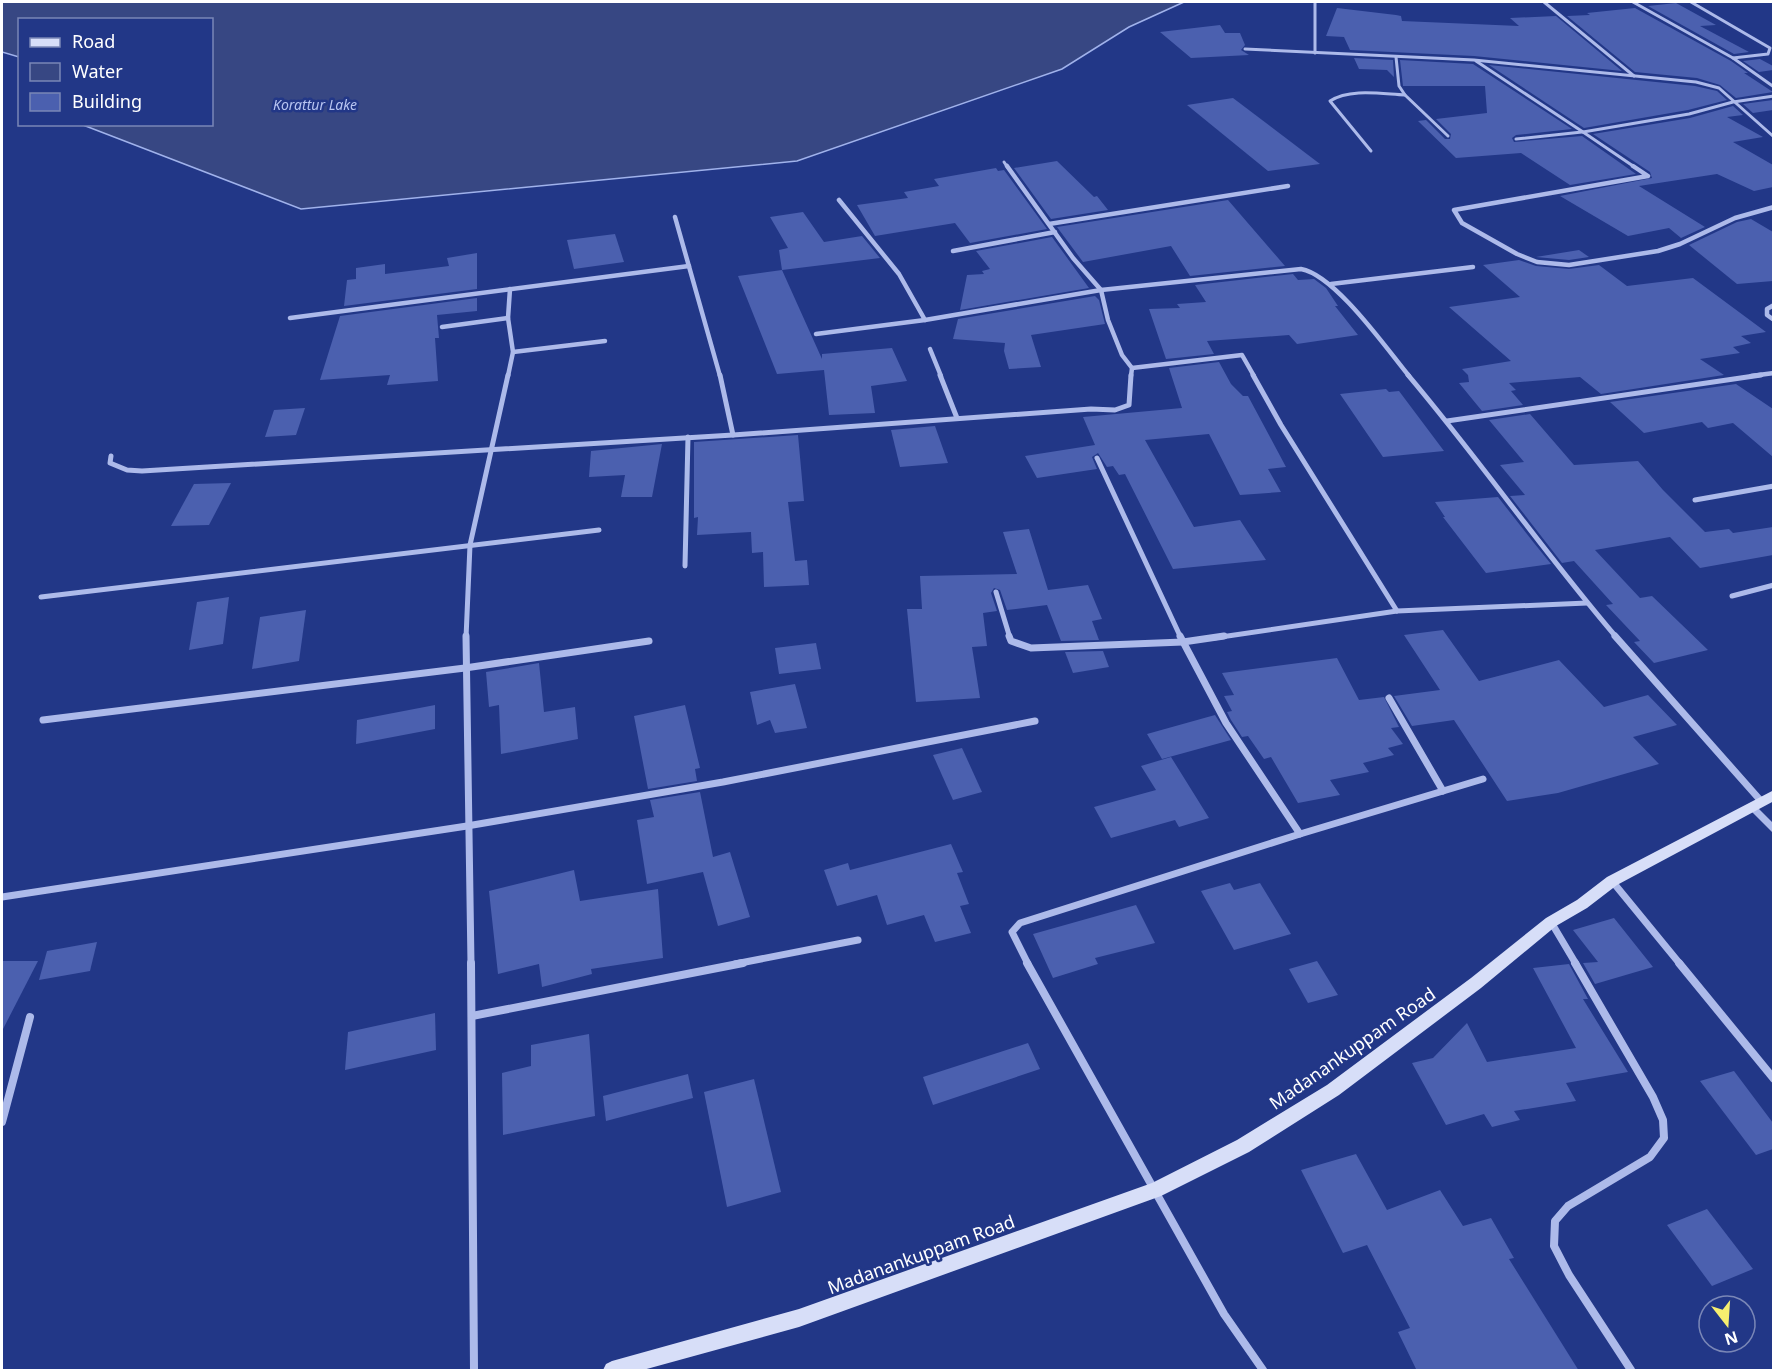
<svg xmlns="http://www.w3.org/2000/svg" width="1775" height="1372" viewBox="0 0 1775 1372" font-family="'Noto Sans',sans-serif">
  <rect width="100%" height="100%" fill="#223787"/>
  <path fill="#374783" stroke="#a0b2eb" stroke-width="1.5" d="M2,2h1182l-55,25 -67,42 -265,92 -496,48 -218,-84 129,-1v-104h-192l-1,37 -17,-5z"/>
  <g fill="#4b60af">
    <path d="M1676,3l40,22 -16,1 49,26 -15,2 -86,-48z"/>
    <path d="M1337,8l59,7 5,1 1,5 117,5 -9,-8 46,-2 66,55 -148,-15 -124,-6 -6,-13 -18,-1z"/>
    <path d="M1635,8l96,53 17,12h-4l29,19 -37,6 -16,-13 -23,-7 -62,-6 -68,-56 23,-1 -3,-2z"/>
    <path d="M1220,25l5,8h15l5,12 -4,5 8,5 -58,3 -31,-26z"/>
    <path d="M1354,58l39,2 1,17 -7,-7 -28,-1z"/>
    <path d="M1760,59l13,7v4l-14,2 -16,-11z"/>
    <path d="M1400,60l73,4 99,65 -56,6 -4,3 2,4 68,-6 54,38 -66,11 -49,-32 -65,5 -38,-37 8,-1 19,19h5l1,-5 -15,-15 51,-6 -2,-27h-82z"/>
    <path d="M1489,65l206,21 22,5 10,9 -39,10 -104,18z"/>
    <path d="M1233,98l87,66 -52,7 -81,-66z"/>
    <path d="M1773,100v10l-20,3 -10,-9z"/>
    <path d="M1733,106l10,9 -16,2 36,20 -30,5 40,23v22l-19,4 -37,-17 -78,12 66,41 -24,11 -12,-10 -41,8 -68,-40 92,-18 -2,-6 -57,-38 97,-16z"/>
    <path d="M1057,161l37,36 3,-1 11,14 -57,9 -37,-51z"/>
    <path d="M996,168l2,3 6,-1 43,59 -77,14 -15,-20 -80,13 -18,-31 51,-7 -4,-6 35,-6 -5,-7z"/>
    <path d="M1228,200l57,66 -95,10 -19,-30 -88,16 -26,-35z"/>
    <path d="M803,212l21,30 38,-6 18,22 -98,12 40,89v-5l70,-6 15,33 -36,5 4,27 -46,2 -5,-45 -47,4 -39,-98 44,-6 -3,-20 9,-2 -18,-31z"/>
    <path d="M1751,219l22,13v49l-36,3 -48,-39 48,-23z"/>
    <path d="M615,234l9,28 -50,7 -7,-29z"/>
    <path d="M1052,237l37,51 -129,22 7,-35 17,-1 -2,-3 8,-2 -14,-18z"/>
    <path d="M1579,250l10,7 -20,3 -33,-3z"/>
    <path d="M477,253v36l-133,17 3,-26 9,-1v-11l29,-4v10l64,-8 -2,-8z"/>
    <path d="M1519,260l17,6 33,3 30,-4 28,21 66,-8 73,54 -25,4 10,7 -18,4 7,6 -40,6 24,16 -123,19 -21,-17 -71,6 7,7 -5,1 12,14 -41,6 -23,-28 10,-1 -1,-7 -6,-6 49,-8 -62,-54 71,-10 -37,-32z"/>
    <path d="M1293,274l5,6 16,-1 12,9 12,18h-3l23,29 -61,9 -8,-9 -82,6 7,13 -48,5 -17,-50 31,-1 -3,-4 29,-2 -11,-17z"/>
    <path d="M1095,296l4,4 6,24 -74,11 10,32 -32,2 -5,-18 1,-8 -52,-4 5,-20z"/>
    <path d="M477,298v13l-40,4 2,23h-4l3,43 -51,4 3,-10 -70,5 20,-64z"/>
    <path d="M1219,362l12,22 12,12h5l38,71 -18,2 13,23 -41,3 -31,-61 -64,6 49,87 46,-7 26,40 -93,9 -48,-95 -6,1 -6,-9 -6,1 -9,-14 -6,4 5,12 -60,9 -12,-22 70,-11 -12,-28 99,-9 -13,-40z"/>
    <path d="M1736,384l37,25v48l-40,-34 -25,5 -6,-6 -58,11 -34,-31z"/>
    <path d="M1386,389l3,3 10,-1 45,60 -61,6 -43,-63z"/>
    <path d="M305,408l-9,27 -31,2 9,-27z"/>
    <path d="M1530,414l44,51 64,-4 25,29 42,42 24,-3 4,4 40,-6v28l-73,13 -30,-31 -75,13 45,48 12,-2 56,54 -54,13 -20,-21 6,-1 -34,-36 7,-1 -39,-43 -12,2 -52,-67 15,-1 -25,-30 24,-3 -35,-42z"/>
    <path d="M935,426l13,37 -48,4 -9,-37z"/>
    <path d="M798,435l6,66 -16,1 7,59 12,-1 2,25 -45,2 -1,-35 -11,1 -1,-21 -54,3 1,-18 -4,1v-76z"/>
    <path d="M662,444l-10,53h-31l4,-22 -36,2 2,-26z"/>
    <path d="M231,483l-22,42 -38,1 23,-42z"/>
    <path d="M1498,497l36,46 17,21 -65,9 -43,-56h2l-10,-15z"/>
    <path d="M1029,529l19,61 40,-5 14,34 -10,2 7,19 -38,1 -14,-36 -40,5 -7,-20 -6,-2 -3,5 6,18 -14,2 4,33 -15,1 8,51 -64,4 -9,-93h15l-2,-33 97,-2 -14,-42z"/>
    <path d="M229,597l-6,47 -34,6 8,-48z"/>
    <path d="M306,610l-7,51 -47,8 8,-52z"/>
    <path d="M1443,630l36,51 80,-21 45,47 44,-12 29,30 -44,12 26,27 -101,29 -51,8 -53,-81 -42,6 -18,-30 46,-6 -36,-55z"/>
    <path d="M816,643l5,26 -42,5 -4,-26z"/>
    <path d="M1103,651l6,16 -36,6 -8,-21z"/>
    <path d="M1337,658l22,42 25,-3 15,30 -8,1 12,16 -15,4 6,7 -31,8 6,9 -39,8 10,15 -42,8 -27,-46 -7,2 -16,-23 -6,1 -11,-17 -4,-8 5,-1 -8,-15 10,-1 -12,-22z"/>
    <path d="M539,663l5,49 31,-5 3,32 -77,15 -2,-49 -10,2 -3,-35z"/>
    <path d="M795,684l12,44 -32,5 -5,-13 -13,5 -7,-33z"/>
    <path d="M435,705v24l-79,15 1,-24z"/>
    <path d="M685,705l15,63 -5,1 2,12 -49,8 -14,-73z"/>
    <path d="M1215,715l16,25 -69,19 -15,-25z"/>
    <path d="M962,748l20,44 -29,8 -20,-45z"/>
    <path d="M1171,757l38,61 -30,9 -4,-7 -64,18 -17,-31 62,-17 -15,-24z"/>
    <path d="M700,792l13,65 17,-5 20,65 -32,9 -15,-54 -56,12 -10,-64 17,-3 -4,-17z"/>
    <path d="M951,844l12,28 -6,1 12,31 -9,2 11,27 -36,9 -11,-27 -37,10 -10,-30 -40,11 -13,-36 24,-7 2,7z"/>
    <path d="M574,870l6,31 78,-12 5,69 -72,11 1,5 -50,13 -3,-23 -41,10 -9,-83z"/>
    <path d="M1230,883l4,7 26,-7 31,51 -57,16 -33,-59z"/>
    <path d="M1136,905l19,38 -60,15 3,6 -45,14 -20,-44z"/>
    <path d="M1614,918l39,49 -58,17 -12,-21 15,-1 -25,-32z"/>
    <path d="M97,942l-7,29 -51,9 8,-29z"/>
    <path d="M2,961h36l-36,70z"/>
    <path d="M1317,961l21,34 -30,8 -19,-34z"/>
    <path d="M1569,964l19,35h-5l45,73 -62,11 10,18 -62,10 6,9 -28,7 -8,-13 -38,11 -34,-62 21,-5 34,-35 20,39 89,-14 -43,-80z"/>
    <path d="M435,1013l1,37 -91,20 3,-38z"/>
    <path d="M589,1034l6,82 -92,19 -1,-62 29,-7v-21z"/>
    <path d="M1028,1043l12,26 -107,36 -10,-28z"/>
    <path d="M1734,1071l39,52v26l-17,6 -56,-74z"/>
    <path d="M688,1074l5,24 -87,23 -3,-25z"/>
    <path d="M754,1079l27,113 -54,15 -23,-115z"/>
    <path d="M1356,1154l31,56 53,-20 23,36 28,-8 23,40 -5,1 70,112h-162l-19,-39 12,-4 -43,-83 -24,8 -42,-83z"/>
    <path d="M1707,1209l46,60 -41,17 -45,-61z"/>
  </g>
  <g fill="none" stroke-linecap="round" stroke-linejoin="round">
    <g stroke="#adbaea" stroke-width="3">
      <path d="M1315,2v51"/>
      <path d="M1544,2l90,74"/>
      <path d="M1633,2l100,56 41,29"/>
      <path d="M1691,2l79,46 -2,6 -35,4"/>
      <path d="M1245,49l229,11 222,22 23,6 55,49"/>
      <path d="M1396,57l3,29 6,9 43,41"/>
      <path d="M1476,61l107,71"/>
      <path d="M1516,139l66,-7"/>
      <path d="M1371,151l-41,-50c20,-13 52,-7 75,-6"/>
      <path d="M1004,162l4,6"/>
      <path d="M1636,168l-53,-36 106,-18 44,-12 41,-6"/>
    </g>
    <g stroke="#adbaea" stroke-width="4.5">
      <path d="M1007,166l66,92 28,32 7,30 14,35 10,13 -1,8"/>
      <path d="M1633,166l15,10 -194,34 8,13 55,31 20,8 32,3 89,-14 22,-7 55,-26 39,-11"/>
      <path d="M839,200l60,74 26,46"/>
      <path d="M675,217l45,159"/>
      <path d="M1049,224l239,-38"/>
      <path d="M953,251l102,-19"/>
      <path d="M1331,284l142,-17"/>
      <path d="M1774,305l-7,4v6l7,5"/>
      <path d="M290,318l399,-52"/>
      <path d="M442,327l66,-9"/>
      <path d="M816,334l109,-14 176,-30 200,-21c34,6 85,79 108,107"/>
      <path d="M930,349l11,27"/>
      <path d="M513,352l92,-11"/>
      <path d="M1132,368l110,-13 12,21"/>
      <path d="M508,376l5,-24 -5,-34 2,-29"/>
      <path d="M1751,376l23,-3"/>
    </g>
    <g stroke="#adbaea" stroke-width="5">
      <path d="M720,375l13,60 358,-26 24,1 14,-5 2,-30"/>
      <path d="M940,375l17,43"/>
      <path d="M1253,375l28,50 116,186"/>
      <path d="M1408,375c72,85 136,178 209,263"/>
      <path d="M1447,421l314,-46"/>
      <path d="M111,456l-1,7 17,7 15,1 591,-36"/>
      <path d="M1097,458l84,180"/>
      <path d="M1695,500l79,-14"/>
      <path d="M685,566l3,-129"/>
      <path d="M996,592l14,46"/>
      <path d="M1732,596l42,-11"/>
      <path d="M41,597l558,-67"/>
      <path d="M466,638l4,-93 38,-170"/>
      <path d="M1214,638l183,-27 190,-8"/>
    </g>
    <g stroke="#adbaea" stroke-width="7">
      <path d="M466,636l5,328"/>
      <path d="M1009,636l2,5 20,7 152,-6 41,-6"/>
      <path d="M1180,636l46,87 74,111 183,-55"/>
      <path d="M1615,636l146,165"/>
      <path d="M1389,698l54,93"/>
      <path d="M43,720l422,-52 184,-27"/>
      <path d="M1752,807l22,22"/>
      <path d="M1612,881l68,83"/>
      <path d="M2,897l465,-71 256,-44 312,-61"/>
      <path d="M1551,922l25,42"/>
      <path d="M735,964l123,-24"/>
      <path d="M1028,964l-16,-32 8,-9 280,-89"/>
    </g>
    <g stroke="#adbaea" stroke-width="8">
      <path d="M471,963l3,407"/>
      <path d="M1027,963l197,351 39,56"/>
      <path d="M1575,963l78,134 10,23 1,18 -14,19 -82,49 -13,15 -1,25 15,29 62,95"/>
      <path d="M1679,963l95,116"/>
      <path d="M472,1016l271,-53"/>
      <path d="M2,1122l28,-105"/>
    </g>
    <path fill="#d7def8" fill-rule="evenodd" d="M1774,790v11l-157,84 -30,23 -31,18 -75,62 -142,107 -90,57 -88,44 -362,131 -156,43h-40l3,-6 6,-3 187,-52 353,-126 85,-43 90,-55 144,-107 75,-60 31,-18 30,-23z"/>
  </g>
  <g text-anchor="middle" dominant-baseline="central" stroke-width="5" stroke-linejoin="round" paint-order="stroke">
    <g font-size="14" font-style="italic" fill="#b8c5f1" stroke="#223787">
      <text x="315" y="104">Korattur Lake</text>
    </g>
    <g font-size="18" fill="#fff" stroke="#223787">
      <text transform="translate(1352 1048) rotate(-35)">Madanankuppam Road</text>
      <text transform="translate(921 1254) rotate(-20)">Madanankuppam Road</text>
    </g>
  </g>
  <rect width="1775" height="1372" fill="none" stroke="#ffffff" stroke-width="6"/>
  <rect x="18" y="18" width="195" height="108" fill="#223787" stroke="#7a87b7" stroke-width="1.5"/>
  <rect x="30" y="38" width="30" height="9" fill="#d7def8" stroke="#7a87b7" stroke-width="1.5"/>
  <text x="72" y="48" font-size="18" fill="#ffffff">Road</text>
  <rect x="30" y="63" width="30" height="18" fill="#374783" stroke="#7a87b7" stroke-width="1.5"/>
  <text x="72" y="78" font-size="18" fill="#ffffff">Water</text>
  <rect x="30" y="93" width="30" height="18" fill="#4b60af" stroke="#7a87b7" stroke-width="1.5"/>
  <text x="72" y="108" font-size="18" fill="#ffffff">Building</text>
  <g transform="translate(1727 1324) rotate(163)"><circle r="28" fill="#223787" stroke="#7a87b7" stroke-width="1.5"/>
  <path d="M0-4.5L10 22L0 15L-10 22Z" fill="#f6ee6f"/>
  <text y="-9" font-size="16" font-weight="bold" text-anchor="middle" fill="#ffffff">N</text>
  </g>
</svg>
